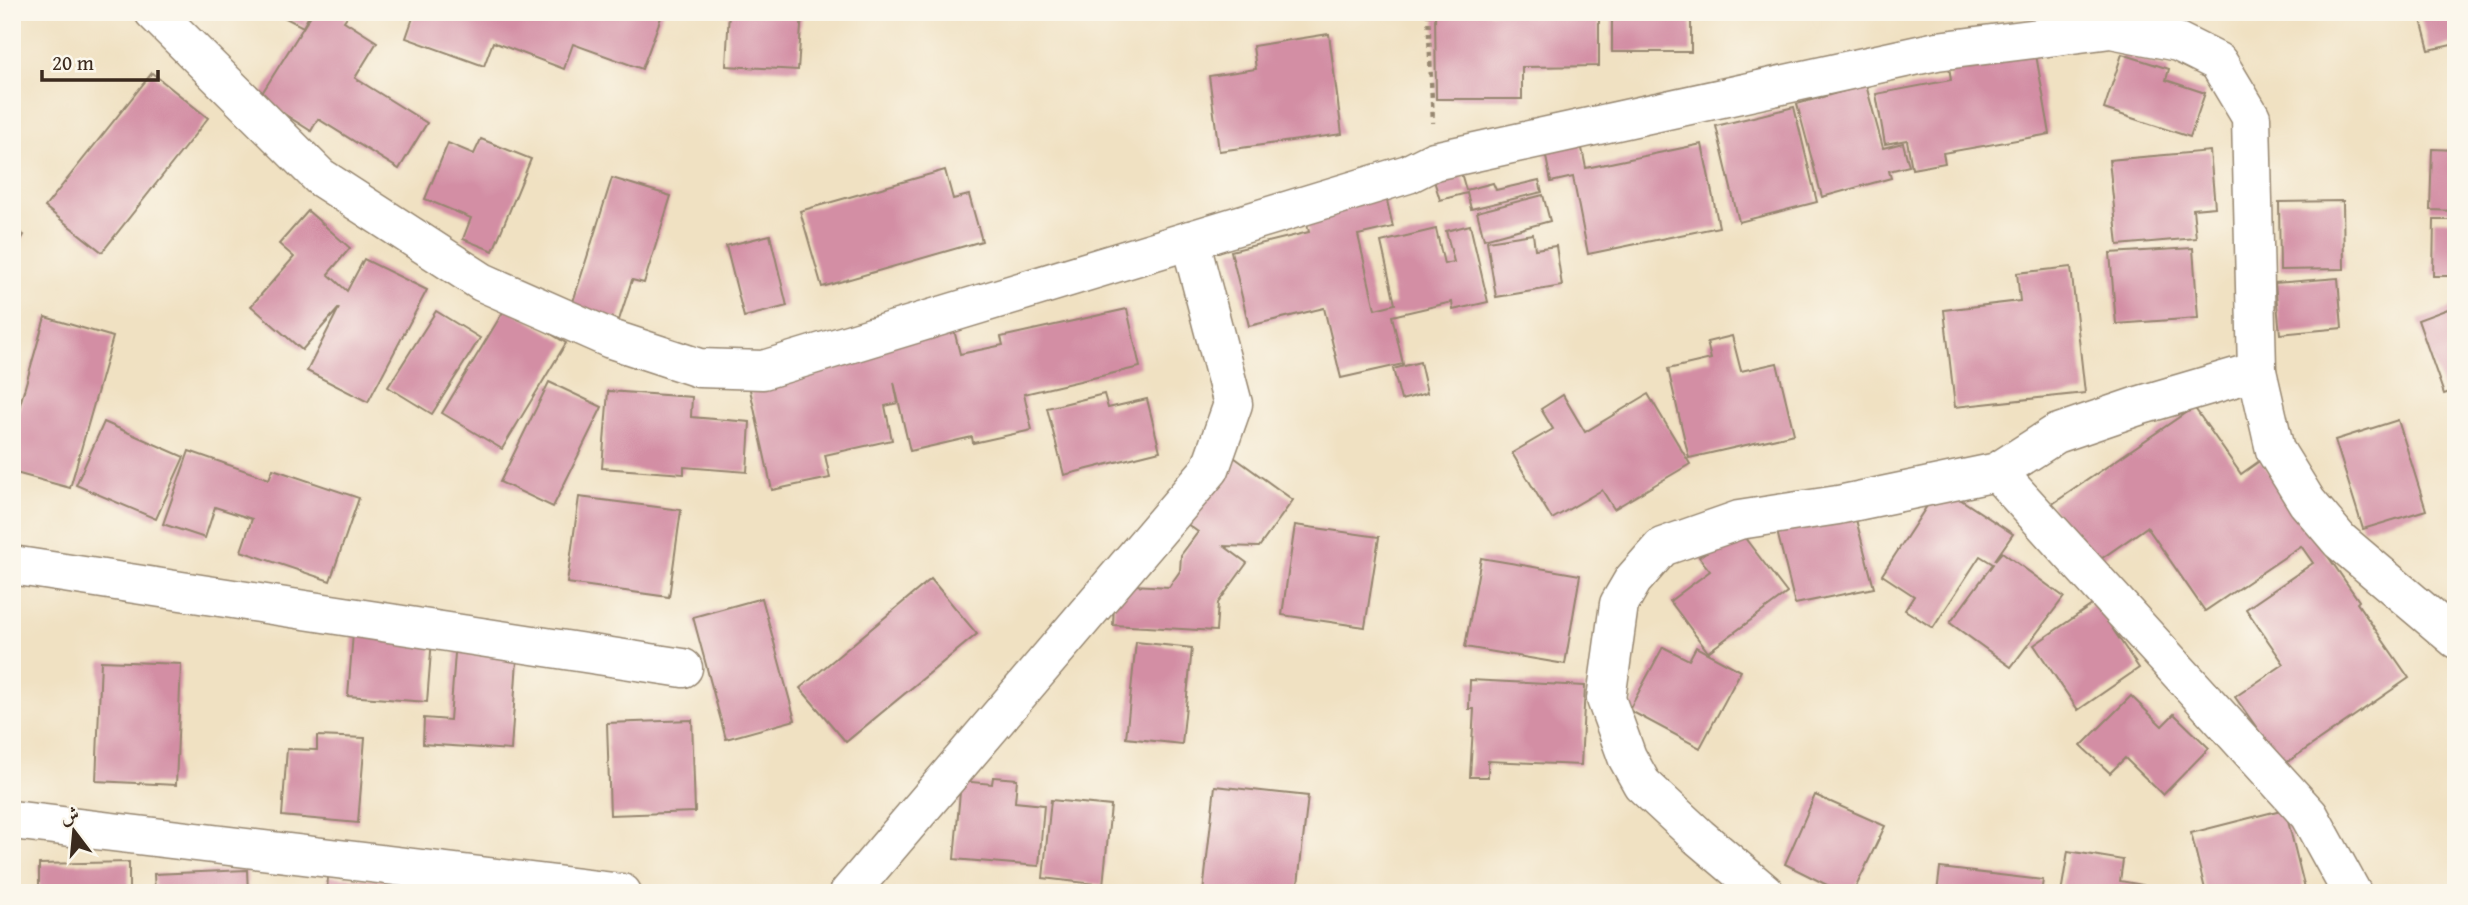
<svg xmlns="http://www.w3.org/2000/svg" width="2468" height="905" viewBox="0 0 2468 905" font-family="'Gentium Book Plus',Amiri,serif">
  <rect width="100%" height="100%" fill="#fbf7ec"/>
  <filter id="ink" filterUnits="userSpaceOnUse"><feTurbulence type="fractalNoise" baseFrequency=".0143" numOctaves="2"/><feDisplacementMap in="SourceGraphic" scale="14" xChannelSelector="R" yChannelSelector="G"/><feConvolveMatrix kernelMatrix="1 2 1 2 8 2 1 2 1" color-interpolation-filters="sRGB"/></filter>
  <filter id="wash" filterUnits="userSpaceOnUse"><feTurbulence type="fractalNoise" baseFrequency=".00686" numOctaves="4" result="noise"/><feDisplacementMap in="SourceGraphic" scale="28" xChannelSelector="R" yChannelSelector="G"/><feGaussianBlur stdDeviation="1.57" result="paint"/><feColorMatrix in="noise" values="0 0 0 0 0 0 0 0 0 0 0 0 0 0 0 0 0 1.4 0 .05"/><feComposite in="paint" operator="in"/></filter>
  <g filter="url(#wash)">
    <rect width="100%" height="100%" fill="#f0e1c2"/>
    <g id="blocks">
      <g fill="#d38ea4">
        <path d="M274,12h37l-8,15z"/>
        <path d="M313,12h37l-6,9 33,21 -22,36 72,45 -28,46 -81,-50 -7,12 -52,-33z"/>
        <path d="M415,12h248l-21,57 -69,-25 -9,25 -71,-27 -9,24 -78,-28z"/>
        <path d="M729,12h73l-4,58 -72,-4z"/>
        <path d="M950,12h40v2l-40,4z"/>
        <path d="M1435,12h164v54l-77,1v32h-86z"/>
        <rect x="1612" y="12" width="79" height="40"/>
        <path d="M1719,12h27l-1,5 -26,-3z"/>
        <path d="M2419,12h37v32l-27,6z"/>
        <path d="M1329,34l13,100 -123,17 -10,-75 47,-7 -3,-23z"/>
        <path d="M2033,38l17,96 -107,19 2,10 -33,6 -5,-29 -22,4 -9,-50 75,-14 -4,-27z"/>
        <path d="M2122,54l47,15 -3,11 39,13 -15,44 -86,-28z"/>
        <path d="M152,73l56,45 -106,134 -57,-45z"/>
        <path d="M1866,85l17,63 20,-5 6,23 -20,5 2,7 -69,19 -25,-93z"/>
        <path d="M1794,107l23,95 -78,20 -23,-96z"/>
        <path d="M1579,134l7,34 116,-24 17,83 -131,27 -15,-77 -22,5 -8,-40z"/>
        <path d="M481,139l50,20 -38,92 -30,-12 8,-21 -46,-19 23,-56 26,11z"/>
        <path d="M2432,149l24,1v61l-26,-1z"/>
        <path d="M2210,151l5,56 -22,2 3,29 -78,7 -9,-85z"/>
        <path d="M1459,166l7,24 27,-7 3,7 43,-10 3,12 -71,17 -4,-16 -27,7 -8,-26z"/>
        <path d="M945,170l8,29 16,-4 13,46 -160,46 -22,-76z"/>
        <path d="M612,178l59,18 -27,87 -12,-3 -13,40 -47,-15z"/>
        <path d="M1385,192l8,35 -35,8 17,74 20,-5 -14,-62 55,-13 8,35 10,-2 -8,-31 24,-6 18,77 -35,8 -1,-8 -60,14 11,48 -62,14 -17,-70 -75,18 -18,-75 78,-19 -5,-21z"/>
        <path d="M1543,195l7,26 -66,18 -7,-27z"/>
        <path d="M2343,201l1,68 -64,1 -1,-68z"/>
        <path d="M308,211l42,37 -22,26 19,17 17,-32 63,31 -59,112 -61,-31 32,-63 -37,42 -51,-44 43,-49 -15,-13z"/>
        <path d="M2434,220h22v56h-23z"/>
        <path d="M12,228l12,7 -12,20z"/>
        <path d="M1533,234l2,15 21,-3 6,40 -66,11 -9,-56z"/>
        <path d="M770,235l17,71 -43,11 -18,-71z"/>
        <path d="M2193,248l5,70 -82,6 -6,-71z"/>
        <path d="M2071,267l14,126 -130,14 -11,-97 76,-9 -3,-28z"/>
        <path d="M2338,278l4,50 -62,6 -5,-51z"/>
        <path d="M2456,306v84l-12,4 -26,-74z"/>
        <path d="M506,307l60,36 -64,106 -60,-36z"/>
        <path d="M1127,309l13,58 -116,27 8,36 -59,13 -1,-6 -62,14 -16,-69 4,21 -13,3 7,34 -67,15 5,23 -58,12 -25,-114 207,-46 6,24 43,-9 -2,-8z"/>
        <path d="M436,311l44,27 -48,76 -44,-27z"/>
        <path d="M45,317l68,20 -43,151 -58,-16v-58l5,1z"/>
        <path d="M1732,336l9,35 36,-8 17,71 -105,24 -21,-89 43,-10 -4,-17z"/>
        <path d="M1420,362l7,31 -26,7 -8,-31z"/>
        <path d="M549,382l53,25 -49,100 -53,-25z"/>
        <path d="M608,391l84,6 -1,20 59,5 -3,50 -63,-5v7l-82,-6z"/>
        <path d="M1104,394l4,14 39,-9 13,52 -96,24 -17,-67z"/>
        <path d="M1648,394l42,70 -76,45 -12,-19 -50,29 -40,-66 41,-24 -12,-20 22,-14 22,37z"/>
        <path d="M2194,407l47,67 20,-14 98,141 -2,2 52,75 -126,87 -48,-68 49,-33 -38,-55 67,-46 -12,-17 -96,65 -58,-84 -55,38 -41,-60z"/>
        <path d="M2398,420l28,90 -63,19 -28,-89z"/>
        <path d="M104,422l80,35 -28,62 -80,-34z"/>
        <path d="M189,451l80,28 4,-10 86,29 -29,83 -89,-30 11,-32 -37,-12 -10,31 -42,-14z"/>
        <path d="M1231,455l62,45 -34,47 -35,-1 23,17 -29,40 -2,28 -103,-6 2,-41 54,3 11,-16 1,-16 17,-23 -15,-11z"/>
        <path d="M1940,486l73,48 -18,26 7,-8 62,45 -53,70 -61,-44 43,-59 -13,-8 -47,72 -28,-18 9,-14 -32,-21z"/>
        <path d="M579,497l102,13 -12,87 -102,-14z"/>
        <path d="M1854,512l20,76 -79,16 -19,-77z"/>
        <path d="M1295,525l84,12 -14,90 -83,-12z"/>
        <path d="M1738,529l49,64 -79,59 -38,-51 40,-30 -11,-14z"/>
        <path d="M1481,558l99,17 -15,89 -100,-17z"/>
        <path d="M931,579l46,55 -131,108 -46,-54z"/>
        <path d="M762,598l33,122 -69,19 -33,-122z"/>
        <path d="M2095,603l44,65 -61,42 -44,-65z"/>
        <path d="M353,633l79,6 -5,63 -79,-6z"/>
        <path d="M456,640l62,5 -7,105 -88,-6 1,-26 26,2z"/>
        <path d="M1136,642l56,6 -10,96 -56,-6z"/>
        <path d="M1663,647l26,13 7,-13 45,24 -41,77 -71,-38z"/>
        <path d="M101,661l80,3 -5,121 -80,-4z"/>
        <path d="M1470,680l115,6 -4,79 -93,-4v16h-18l4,-68h-5z"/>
        <path d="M2131,696l31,30 12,-12 35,34 -46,47 -38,-37 -15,15 -29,-27z"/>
        <path d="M692,720l3,92 -85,3 -3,-92z"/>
        <path d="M317,736l48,2 -7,85 -76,-7 5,-67 30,1z"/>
        <path d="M993,777l24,2 -2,23 29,3 -5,61 -85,-7 7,-78 31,3z"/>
        <path d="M1215,786l93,10 -11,97h-94z"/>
        <path d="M1815,795l70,31 -32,67h-10l-58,-29z"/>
        <path d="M1051,800l60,6 -8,79 -60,-7z"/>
        <path d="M2285,809l21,84h-100l-15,-60z"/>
        <path d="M2068,851l55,9 -3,21 23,4 -1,8h-81z"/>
        <path d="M129,862v31h-90v-29z"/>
        <path d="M1940,868l103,12 -2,13h-104z"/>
        <path d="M247,870l1,23h-93l-1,-19z"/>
        <path d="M328,876l76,6 -1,11h-76z"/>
      </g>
    </g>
  </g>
  <g filter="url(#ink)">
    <use href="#blocks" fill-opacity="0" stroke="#968670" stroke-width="2"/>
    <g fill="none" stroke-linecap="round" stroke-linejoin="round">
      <defs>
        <g id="minor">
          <path d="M154,12l166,165 162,105 129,57 88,29 64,2 645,-196 26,-13 503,-110 174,-22 67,13 40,20 33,55 6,254 18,79 32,52 33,39 116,98"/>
          <path d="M2257,371l-119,35 -82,28 -59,38 312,343 43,78"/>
          <path d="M12,565l671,103"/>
          <path d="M12,820l610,73"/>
          <path d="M849,893l361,-424 23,-65 -43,-164"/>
          <path d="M1765,893l-66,-56 -57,-53 -15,-27 -21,-58 13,-95 14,-24 29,-33 77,-27 99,-15 159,-33"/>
        </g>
      </defs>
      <use href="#minor" stroke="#968670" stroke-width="41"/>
      <path stroke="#968670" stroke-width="4.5" stroke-dasharray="5 5" stroke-linecap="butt" d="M1428,12l5,111"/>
      <use href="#minor" stroke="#fff" stroke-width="38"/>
    </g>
  </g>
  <rect width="2468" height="905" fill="none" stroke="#fbf7ec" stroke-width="42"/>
  <g transform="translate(74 831) rotate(344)" stroke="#fbf7ec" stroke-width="5" paint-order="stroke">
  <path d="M0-5L12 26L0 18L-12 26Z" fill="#3b2a1e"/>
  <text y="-10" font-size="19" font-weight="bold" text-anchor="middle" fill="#3b2a1e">ش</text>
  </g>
  <path d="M42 70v10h116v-10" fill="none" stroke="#3b2a1e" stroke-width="3.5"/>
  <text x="52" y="70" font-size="21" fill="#3b2a1e" stroke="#fbf7ec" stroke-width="5" paint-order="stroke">20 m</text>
</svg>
